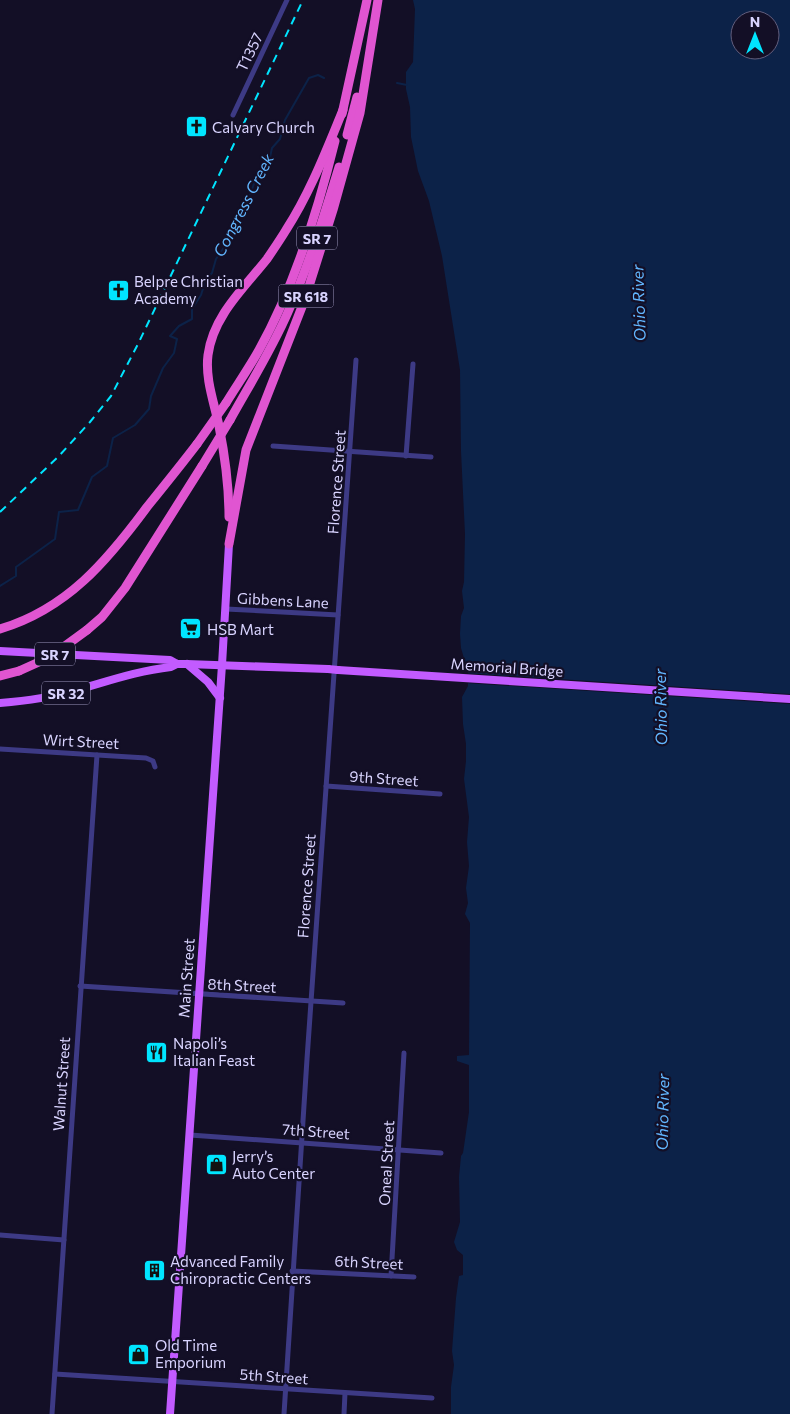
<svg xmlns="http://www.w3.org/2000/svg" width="790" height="1414" viewBox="0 0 790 1414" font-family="Commissioner,sans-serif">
  <rect width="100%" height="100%" fill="#130f26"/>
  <path fill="#0c2248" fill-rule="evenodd" d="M413,0h377v1414h-339v-27l3,-22 -2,-14 4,-53 3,-22 4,-1v-20l-6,-5 -3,-8 6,-20 -1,-45 2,-21 2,-3 6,-41v-47l-12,-4v-5l12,-1 1,-132 -5,-9 3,-11 -2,-15 3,-22 -2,-24 2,-25 -5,-38 2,-18v-17l-3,-20 -1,-27 6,-11v-14l-7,-24 -1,-14 1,-18 3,-8 -2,-17 2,-9 1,-48 -4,-83 -1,-81 -18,-114 -13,-55 -11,-30 -7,-34 -1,-30 -4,-18v-17l7,-10 2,-53zM740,20h30v30h-30z"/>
  <path fill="#130f26" d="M465,673l325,21v10l-325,-21z"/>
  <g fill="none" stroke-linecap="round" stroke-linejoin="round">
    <g stroke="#0c2248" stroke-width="2">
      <path d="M397,83l10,2"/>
      <path d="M0,586l16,-10v-9l39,-28 4,-27 19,-2 14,-33 15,-11 6,-28 22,-13 14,-16 2,-13 12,-28 11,-15 3,-14 -7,-3 9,-10 13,-7v-10l9,-14 5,-16 6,-6 4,-14 9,-13 5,-16 9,-18 12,-20 5,-14 13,-16 3,-14 8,-9 5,-19 24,-42 9,-3 6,3"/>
    </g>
    <g stroke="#3d3a85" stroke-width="5">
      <path d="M233,115l54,-115"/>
      <path d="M273,446l158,11"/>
      <path d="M406,456l7,-92"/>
      <path d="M226,609l112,6"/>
      <path d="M0,749l146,9 7,3 2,6"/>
      <path d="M326,786l114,8"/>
      <path d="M80,986l263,17"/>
      <path d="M190,1135l251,18"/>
      <path d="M0,1235l64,5"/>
      <path d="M292,1271l122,6"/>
      <path d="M391,1276l13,-223"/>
      <path d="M55,1374l377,24"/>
      <path d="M52,1414l45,-659"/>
      <path d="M284,1414l23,-355 49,-699"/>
      <path d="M344,1414l1,-21"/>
    </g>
    <g stroke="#c25bff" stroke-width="8">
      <path d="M0,651l170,9 7,4h10l141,5"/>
      <path d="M187,664l21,18 12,16"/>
      <path d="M338,670l452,29"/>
      <path d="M0,703c24,-2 49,-5 73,-12 33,-9 63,-20 98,-24l6,-3"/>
      <path d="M170,1414l52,-749 7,-121"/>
    </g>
    <g stroke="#e055d1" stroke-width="9">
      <path d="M342,114l25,-114"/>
      <path d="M347,135l10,-38"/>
      <path d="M226,403c11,-18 23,-35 33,-53 34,-61 59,-140 76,-209"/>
      <path d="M230,420c20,-36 42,-71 58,-108 21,-47 36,-96 51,-145"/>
      <path d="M229,517c0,-31 -4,-61 -10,-91 -5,-24 -14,-47 -11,-71 5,-39 36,-67 59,-96 6,-9 13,-19 19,-29 24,-37 40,-79 57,-120"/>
      <path d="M229,544l17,-94 59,-151 28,-89 27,-97 18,-113"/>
      <path d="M0,629c67,-20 107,-68 147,-122 17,-21 34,-42 50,-63"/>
      <path d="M87,630l15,-13 23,-29 77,-122"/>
      <path d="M0,676l19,-5"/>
    </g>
    <path stroke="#00e5ff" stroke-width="2" stroke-dasharray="8 6" stroke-linecap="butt" d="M0,512l58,-55 32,-35 21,-26 27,-52 165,-344"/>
    <path stroke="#c25bff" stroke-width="8" d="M328,669l10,1"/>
    <g stroke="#e055d1" stroke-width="9">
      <path d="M197,444l29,-41"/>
      <path d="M202,466l28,-46"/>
      <path d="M19,671l31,-14 37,-27"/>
    </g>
  </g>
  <defs>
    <symbol id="church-square" viewBox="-11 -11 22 22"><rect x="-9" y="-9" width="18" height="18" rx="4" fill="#00e5ff" stroke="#130f26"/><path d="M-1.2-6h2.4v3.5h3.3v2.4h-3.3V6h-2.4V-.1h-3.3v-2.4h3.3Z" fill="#111"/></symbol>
    <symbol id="supermarket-square" viewBox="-11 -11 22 22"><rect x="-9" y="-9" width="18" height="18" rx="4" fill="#00e5ff" stroke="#130f26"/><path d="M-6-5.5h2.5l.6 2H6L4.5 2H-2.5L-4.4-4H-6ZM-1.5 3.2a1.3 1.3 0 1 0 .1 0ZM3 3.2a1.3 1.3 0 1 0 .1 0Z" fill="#111"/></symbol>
    <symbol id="restaurant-square" viewBox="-11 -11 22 22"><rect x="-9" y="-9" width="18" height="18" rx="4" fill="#00e5ff" stroke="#130f26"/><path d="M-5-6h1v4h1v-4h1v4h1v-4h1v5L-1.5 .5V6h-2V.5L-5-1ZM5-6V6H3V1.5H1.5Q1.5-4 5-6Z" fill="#111"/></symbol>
    <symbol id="shop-square" viewBox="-11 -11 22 22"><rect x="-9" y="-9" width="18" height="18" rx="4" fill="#00e5ff" stroke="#130f26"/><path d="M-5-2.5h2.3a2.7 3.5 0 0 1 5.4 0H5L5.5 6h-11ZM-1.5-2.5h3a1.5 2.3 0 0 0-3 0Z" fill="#111"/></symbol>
    <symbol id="building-square" viewBox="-11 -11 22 22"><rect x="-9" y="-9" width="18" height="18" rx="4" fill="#00e5ff" stroke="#130f26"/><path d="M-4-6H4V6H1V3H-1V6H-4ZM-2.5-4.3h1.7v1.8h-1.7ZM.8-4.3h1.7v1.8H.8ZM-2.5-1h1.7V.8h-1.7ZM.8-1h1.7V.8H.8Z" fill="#111"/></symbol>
  </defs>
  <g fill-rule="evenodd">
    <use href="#church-square" x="184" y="114" width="25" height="25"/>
    <use href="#church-square" x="106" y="278" width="25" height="25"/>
    <use href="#supermarket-square" x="178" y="616" width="25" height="25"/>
    <use href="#restaurant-square" x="144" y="1040" width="25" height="25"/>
    <use href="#shop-square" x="204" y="1152" width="25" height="25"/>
    <use href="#building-square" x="142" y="1258" width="25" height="25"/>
    <use href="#shop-square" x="126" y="1342" width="25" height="25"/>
  </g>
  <g text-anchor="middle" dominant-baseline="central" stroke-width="4.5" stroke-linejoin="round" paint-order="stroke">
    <g fill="#130f26" stroke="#9e99be" stroke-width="1">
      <rect x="297" y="226.5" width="40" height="23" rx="4"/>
      <rect x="278.5" y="284.5" width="55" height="23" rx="4"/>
      <rect x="35" y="642.5" width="40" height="23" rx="4"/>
      <rect x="42" y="681.5" width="48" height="23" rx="4"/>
    </g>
    <g font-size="14" font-weight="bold" fill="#d9d4ff">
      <text x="317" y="238">SR 7</text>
      <text x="306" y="296">SR 618</text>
      <text x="55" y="654">SR 7</text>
      <text x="66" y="693">SR 32</text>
    </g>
    <g font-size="15" fill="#d9d4ff" stroke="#130f26">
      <text transform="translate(249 52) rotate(-64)">T1357</text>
      <text transform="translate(336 482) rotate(-86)">Florence Street</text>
      <text transform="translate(283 600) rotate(3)">Gibbens Lane</text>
      <text transform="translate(507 667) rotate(4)">Memorial Bridge</text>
      <text transform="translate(81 741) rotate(3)">Wirt Street</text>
      <text transform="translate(384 778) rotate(4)">9th Street</text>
      <text transform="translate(306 886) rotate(-86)">Florence Street</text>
      <text transform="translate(186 978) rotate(-86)">Main Street</text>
      <text transform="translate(242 985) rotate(3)">8th Street</text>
      <text transform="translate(61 1084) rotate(-86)">Walnut Street</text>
      <text transform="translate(316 1131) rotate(4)">7th Street</text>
      <text transform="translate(386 1163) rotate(-87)">Oneal Street</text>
      <text transform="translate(369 1262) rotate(3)">6th Street</text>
      <text transform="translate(274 1376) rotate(4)">5th Street</text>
    </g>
    <g font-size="15" fill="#d9d4ff" stroke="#130f26" text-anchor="start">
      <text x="212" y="127">Calvary Church</text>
      <text x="134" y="281">Belpre Christian<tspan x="134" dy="17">Academy</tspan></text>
      <text x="207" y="629">HSB Mart</text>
      <text x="173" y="1043">Napoli’s<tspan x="173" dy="17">Italian Feast</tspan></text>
      <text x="232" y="1156">Jerry’s<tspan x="232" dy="17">Auto Center</tspan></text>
      <text x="170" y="1261">Advanced Family<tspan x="170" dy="17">Chiropractic Centers</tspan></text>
      <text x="155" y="1345">Old Time<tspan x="155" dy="17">Emporium</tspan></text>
    </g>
    <g font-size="16" font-style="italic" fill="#62b6ff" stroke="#130f26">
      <text transform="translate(243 205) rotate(-63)">Congress Creek</text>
      <text transform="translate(638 303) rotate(-92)">Ohio River</text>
      <text transform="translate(660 707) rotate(-91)">Ohio River</text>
      <text transform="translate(662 1112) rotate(-89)">Ohio River</text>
    </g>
  </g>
  <g transform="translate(755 35)"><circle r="24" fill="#130f26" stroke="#625e7d"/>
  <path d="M0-4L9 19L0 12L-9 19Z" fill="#00e5ff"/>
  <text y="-8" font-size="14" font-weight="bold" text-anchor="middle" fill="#d9d4ff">N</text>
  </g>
</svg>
